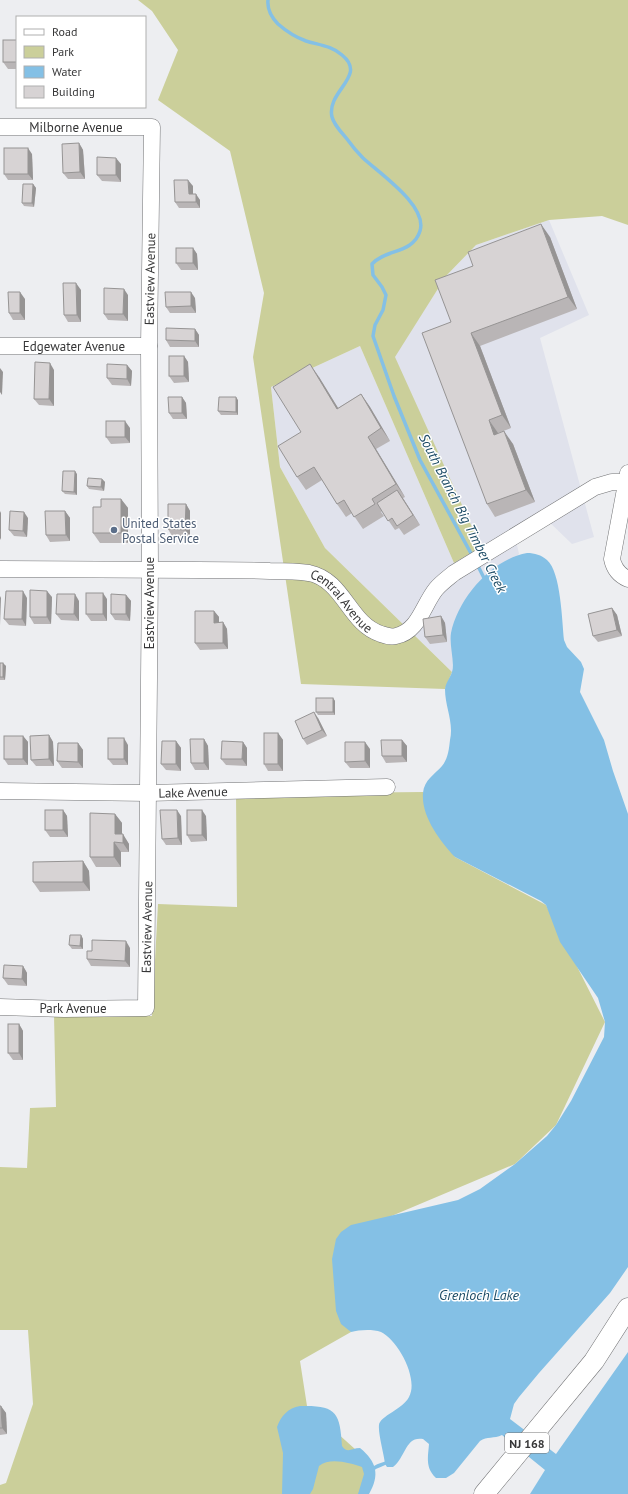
<svg xmlns="http://www.w3.org/2000/svg" width="628" height="1494" viewBox="0 0 628 1494" font-family="'PT Sans',sans-serif">
  <rect width="100%" height="100%" fill="#edeef1"/>
  <path fill="#e0e2ec" d="M549,220l40,95 -49,23 54,199 -22,7 -28,-27 -29,19 4,18 -63,63 -4,55 -127,-124 -45,-81 -9,-80 89,-41 94,217 27,-16 -87,-190 52,-81 30,-31z"/>
  <g fill="#cbcf9a">
    <path d="M138,0h490v225l-26,-9 -53,4 -73,25 -30,31 -51,81 86,190 -27,16 -94,-217 -89,41 9,80 45,81 127,124 -7,17 -144,-5 -48,-327 11,-64 -34,-142 -72,-51 20,-50 -26,-39z"/>
    <path d="M423,792l32,65 91,48 59,117 -49,103 -41,39 -178,75 14,93 -51,29 7,45 68,61 -9,27h-366v-9l6,-2 27,-79 -5,-74h-28v-163l27,1 3,-60 26,-1 -2,-92 98,1 6,-112 79,3 -1,-113z"/>
  </g>
  <g fill="#84c0e5">
    <path d="M527,553c8,0 14,2 20,7 14,12 15,61 17,80l3,7 14,15 3,7 -4,23 24,48 9,31 15,43v453l-18,26 -71,80 -20,24 -5,7 -4,15 46,35 72,-102v142h-98l15,-24 -43,-35c-8,4 -15,1 -22,6l-26,32 -8,5h-10c-11,-10 -8,-21 -7,-34l-6,-5c-18,-3 -17,18 -30,28h-6l-2,-3c-1,-10 -7,-30 -6,-39 1,-9 24,-16 30,-28 10,-18 -11,-57 -28,-65 -9,-3 -22,-2 -30,0l-10,-8 -5,-13 -4,-52 4,-20 5,-7 10,-7 107,-25 22,-11 35,-25 32,-28 9,-11 15,-24 33,-64 1,-15 -7,-24 -38,-56 -14,-37 -5,-4 -86,-44c-15,-16 -34,-41 -32,-64 1,-13 12,-19 19,-27 6,-7 7,-17 8,-26 4,-18 -5,-33 -5,-51 1,-7 5,-11 7,-17 3,-10 -3,-27 -1,-39 7,-35 41,-74 76,-80z"/>
    <path d="M300,1406c36,-1 40,6 42,40 5,8 10,2 18,2 17,14 20,27 9,46h-11l6,-20 -2,-7c-12,-4 -32,-10 -43,-1l-6,23 -3,5h-28l1,-41 -6,-26c4,-11 11,-19 23,-21z"/>
  </g>
  <g fill="none" stroke-linecap="round" stroke-linejoin="round">
    <g stroke="#84c0e5" stroke-width="3.5">
      <path d="M268,0c-1,10 3,17 10,24 8,7 17,13 28,17 13,4 26,5 36,14 26,21 -16,36 -10,62 2,8 10,16 15,22 5,7 10,13 16,19 16,15 65,48 57,73 -7,23 -35,18 -48,33l1,11 9,12 4,8 -3,15 -8,15 -2,11 21,60 26,64 53,97"/>
      <path d="M477,564l8,16"/>
      <path d="M372,1470c4,-5 12,-5 17,-9"/>
    </g>
    <defs>
      <g id="minor">
        <path id="s1" d="M0,127h152l-3,219 1,224 -4,438 -82,1 -64,-2"/>
        <path id="s2" d="M0,346h149"/>
        <path d="M628,473l-16,86c2,10 7,16 16,20"/>
        <path id="s3" d="M0,569c66,0 131,1 197,1 24,0 49,0 73,1 13,0 26,0 39,2 35,7 40,51 72,61 5,2 10,3 15,2 23,-5 27,-31 40,-47 5,-6 12,-11 18,-16l141,-86 17,-5h14"/>
        <path id="s4" d="M0,791l148,2 239,-6"/>
      </g>
      <path id="major" d="M484,1494l110,-133 34,-53"/>
    </defs>
    <use href="#minor" stroke="#727375" stroke-width="17"/>
    <use href="#major" stroke="#727375" stroke-width="21"/>
    <use href="#minor" stroke="#fff" stroke-width="16"/>
    <use href="#major" stroke="#fff" stroke-width="20"/>
  </g>
  <g fill="#b9b5b6">
    <path d="M17,40v29h-9l-5,-7z"/>
    <path d="M79,143l4,7 2,29h-17l-5,-6z"/>
    <path d="M32,154l1,26h-25l-4,-6z"/>
    <path d="M121,164v18l-19,-1 -5,-6z"/>
    <path d="M33,184l3,4 -2,19 -10,-1 -2,-3z"/>
    <path d="M193,186v8l7,6v8h-21l-4,-6z"/>
    <path d="M550,237l27,72 -97,37 31,82 -13,5 15,11 22,58 -40,15 -8,-13 -36,-182 22,-56z"/>
    <path d="M193,248l4,6 1,16h-17l-5,-7z"/>
    <path d="M81,290v32h-13l-4,-7z"/>
    <path d="M128,295v26l-20,-1 -4,-6z"/>
    <path d="M195,298l1,15h-26l-4,-6z"/>
    <path d="M25,299v21h-12l-4,-7z"/>
    <path d="M195,329l4,6v12h-29l-4,-7z"/>
    <path d="M184,356l4,6 1,20 -15,1 -5,-7z"/>
    <path d="M127,365l5,6 -1,15 -19,-1 -5,-7z"/>
    <path d="M54,370v36l-15,-1 -5,-6z"/>
    <path d="M319,377l19,31 23,-14 9,13 20,34 -14,8 29,48 -2,1 17,27 -16,10 -5,-7 -4,2 -13,-19 -1,1 3,4 -21,13 -11,-16 -6,4 -9,-13 -15,-24 -16,10 -9,-13 4,-45z"/>
    <path d="M182,397l4,6 1,16h-14l-4,-6z"/>
    <path d="M238,400v15h-17l-3,-4z"/>
    <path d="M130,428v15l-19,1 -5,-7z"/>
    <path d="M77,474v21l-12,-1 -3,-3z"/>
    <path d="M102,479l3,3 -1,9 -15,-2 -2,-3z"/>
    <path d="M121,499l7,9v35h-28l-7,-10 8,-26z"/>
    <path d="M186,504l4,7v25h-18l-4,-7z"/>
    <path d="M65,511l5,7v23l-20,1 -4,-7z"/>
    <path d="M28,518l-1,19 -13,-1 -5,-6z"/>
    <path d="M126,595l5,6 -1,20 -15,-1 -4,-6z"/>
    <path d="M52,597l-1,27h-17l-4,-7z"/>
    <path d="M27,598l-1,28 -17,-1 -5,-6z"/>
    <path d="M107,599v22h-16l-5,-7z"/>
    <path d="M79,601v20l-18,-1 -5,-6z"/>
    <path d="M612,608l5,7 5,21 -24,6 -5,-6z"/>
    <path d="M214,611l5,6v5h4l4,7 1,20 -28,1 -5,-7z"/>
    <path d="M441,616l4,7 2,19 -17,2 -5,-7z"/>
    <path d="M0,663l6,3 -1,14h-5z"/>
    <path d="M333,698l2,3v14h-17l-2,-3z"/>
    <path d="M318,718l9,18 -20,9 -4,-6z"/>
    <path d="M278,733l5,7v31h-15l-4,-7z"/>
    <path d="M49,735l4,7 1,24h-18l-5,-6z"/>
    <path d="M23,736l5,6v23h-20l-4,-6z"/>
    <path d="M204,739l4,7 1,24h-14l-4,-7z"/>
    <path d="M402,740l5,6v16l-21,1 -4,-7z"/>
    <path d="M176,741l5,7v23l-15,-1 -5,-6z"/>
    <path d="M243,742l4,6v18l-21,-1 -5,-6z"/>
    <path d="M78,743l5,7v18h-21l-5,-7z"/>
    <path d="M128,745v20h-15l-5,-6z"/>
    <path d="M370,749v19h-20l-5,-6z"/>
    <path d="M63,810l4,6 1,21h-18l-5,-7z"/>
    <path d="M115,814l7,9v11l7,10v8h-8v15h-25l-6,-10z"/>
    <path d="M181,816l1,29h-16l-4,-6z"/>
    <path d="M206,816l1,25 -16,1 -4,-7z"/>
    <path d="M83,861l6,10 1,20 -50,1 -7,-10z"/>
    <path d="M81,935l2,4v10h-11l-3,-4z"/>
    <path d="M130,948v19l-39,-1 -4,-7 5,-8z"/>
    <path d="M23,966l4,7v13l-19,-1 -5,-7z"/>
    <path d="M19,1024l4,7v29h-10l-5,-7z"/>
    <path d="M0,1406l6,7 1,21 -7,1z"/>
  </g>
  <g fill="#969494">
    <path d="M79,143l4,7 2,29 -5,-7z"/>
    <path d="M28,148l4,6 1,26 -5,-6z"/>
    <path d="M116,158l5,6v18l-5,-7z"/>
    <path d="M188,180l5,6v14l-4,-6z"/>
    <path d="M33,184l3,4 -2,19 -2,-4z"/>
    <path d="M196,194l4,6v8l-4,-6z"/>
    <path d="M541,224l9,13 27,72 -9,-12z"/>
    <path d="M193,248l4,6 1,16 -5,-7z"/>
    <path d="M76,283l5,7v32l-4,-7z"/>
    <path d="M124,289l4,6v26l-5,-7z"/>
    <path d="M20,292l5,7v21l-5,-7z"/>
    <path d="M191,292l4,6 1,15 -5,-7z"/>
    <path d="M195,329l4,6v12l-4,-6z"/>
    <path d="M471,333l9,13 31,82 -9,-13z"/>
    <path d="M184,356l4,6 1,20 -5,-6z"/>
    <path d="M50,363l4,7v36l-5,-7z"/>
    <path d="M310,364l9,13 27,44 -9,-12z"/>
    <path d="M127,365l5,6 -1,15 -4,-7z"/>
    <path d="M0,368l3,4 -1,23 -2,-3z"/>
    <path d="M361,394l9,13 20,34 -9,-13z"/>
    <path d="M182,397l4,6 1,16 -5,-6z"/>
    <path d="M236,397l2,3v15l-2,-3z"/>
    <path d="M489,420l9,13 5,14 -9,-12z"/>
    <path d="M125,421l5,7v15l-5,-6z"/>
    <path d="M504,431l9,13 22,58 -9,-12z"/>
    <path d="M368,437l8,12 29,48 -9,-13z"/>
    <path d="M75,471l2,3v21l-3,-3z"/>
    <path d="M102,479l3,3 -1,9 -3,-4z"/>
    <path d="M397,490l7,10 16,25 -7,-10z"/>
    <path d="M121,499l7,9v35l-7,-10z"/>
    <path d="M186,504l4,7v25l-5,-6z"/>
    <path d="M0,511l1,2v27l-1,-2z"/>
    <path d="M65,511l5,7v23l-4,-6z"/>
    <path d="M24,512l4,6 -1,19 -4,-6z"/>
    <path d="M23,591l4,7 -1,28 -4,-7z"/>
    <path d="M47,591l5,6 -1,27 -4,-7z"/>
    <path d="M103,593l4,6v22l-4,-7z"/>
    <path d="M75,594l4,7v20l-5,-7z"/>
    <path d="M126,595l5,6 -1,20 -4,-7z"/>
    <path d="M0,596l1,2 -1,27z"/>
    <path d="M612,608l5,7 5,21 -5,-6z"/>
    <path d="M214,611l5,6v12l-5,-6z"/>
    <path d="M441,616l4,7 2,19 -4,-7z"/>
    <path d="M223,622l4,7 1,20 -5,-6z"/>
    <path d="M3,663l3,3 -1,14 -2,-3z"/>
    <path d="M333,698l2,3v14l-2,-3z"/>
    <path d="M314,712l4,6 9,18 -5,-6z"/>
    <path d="M278,733l5,7v31l-5,-7z"/>
    <path d="M49,735l4,7 1,24 -5,-7z"/>
    <path d="M23,736l5,6v23l-5,-6z"/>
    <path d="M124,738l4,7v20l-4,-6z"/>
    <path d="M204,739l4,7 1,24 -5,-7z"/>
    <path d="M402,740l5,6v16l-5,-6z"/>
    <path d="M176,741l5,7v23l-5,-7z"/>
    <path d="M243,742l4,6v18l-5,-7z"/>
    <path d="M365,742l5,7v19l-5,-7z"/>
    <path d="M78,743l5,7v18l-5,-6z"/>
    <path d="M63,810l4,6 1,21 -5,-7z"/>
    <path d="M177,810l4,6 1,29 -4,-7z"/>
    <path d="M202,810l4,6 1,25 -5,-6z"/>
    <path d="M115,814l7,9v20l-7,-9z"/>
    <path d="M123,834l6,10v8l-6,-9z"/>
    <path d="M114,842l7,10v15l-7,-10z"/>
    <path d="M83,861l6,10 1,20 -7,-9z"/>
    <path d="M81,935l2,4v10l-3,-3z"/>
    <path d="M126,941l4,7v19l-5,-6z"/>
    <path d="M23,966l4,7v13l-5,-7z"/>
    <path d="M19,1024l4,7v29l-4,-7z"/>
    <path d="M1,1406l5,7 1,21 -5,-6z"/>
  </g>
  <g fill="#d7d3d4" stroke="#969494">
    <rect x="3" y="40" width="14" height="22"/>
    <path d="M79,143l1,29 -17,1 -1,-29z"/>
    <rect x="4" y="148" width="24" height="26"/>
    <path d="M97,157l19,1v17h-19z"/>
    <path d="M174,180h14l1,14h7v8h-21z"/>
    <path d="M23,184h10l-1,19h-10z"/>
    <path d="M541,224l27,73 -97,36 31,82 -13,5 5,15 10,-4 22,59 -39,14 -65,-171 29,-11 -16,-42 38,-14 -5,-14z"/>
    <rect x="176" y="248" width="17" height="15"/>
    <path d="M63,283h13l1,32h-13z"/>
    <path d="M104,288l20,1 -1,25h-19z"/>
    <path d="M8,292h12v21h-11z"/>
    <path d="M165,292h26v14l-25,1z"/>
    <path d="M166,328l29,1v12l-29,-1z"/>
    <rect x="169" y="356" width="15" height="20"/>
    <path d="M35,362l15,1 -1,36h-15z"/>
    <path d="M107,364l20,1v14l-20,-1z"/>
    <path d="M310,364l27,45 24,-15 20,34 -13,9 28,47 -24,15 3,5 -21,13 -10,-17 -7,4 -23,-37 -17,10 -19,-31 23,-14 -28,-45z"/>
    <path d="M168,397h14v16h-13z"/>
    <path d="M219,397h17v15l-18,-1z"/>
    <rect x="106" y="421" width="19" height="16"/>
    <path d="M63,471h12l-1,21 -12,-1z"/>
    <path d="M88,478l14,1 -1,8 -14,-1z"/>
    <path d="M397,490l16,25 -16,11 -5,-8 -4,3 -11,-18z"/>
    <path d="M101,499h20v34h-28v-26h8z"/>
    <path d="M168,504h18l-1,26 -17,-1z"/>
    <path d="M10,511l14,1 -1,19 -14,-1z"/>
    <path d="M45,511h20l1,24h-20z"/>
    <path d="M30,590l17,1v26h-17z"/>
    <path d="M6,591h17l-1,28h-18z"/>
    <rect x="86" y="593" width="17" height="21"/>
    <path d="M57,594h18l-1,20h-18z"/>
    <path d="M111,594l15,1v19h-15z"/>
    <path d="M612,608l5,22 -24,6 -5,-22z"/>
    <path d="M195,611h19v12l9,-1v21h-28z"/>
    <path d="M441,616l2,19 -18,2 -2,-18z"/>
    <rect x="0" y="663" width="3" height="14"/>
    <rect x="316" y="698" width="17" height="14"/>
    <path d="M314,712l8,18 -19,9 -8,-18z"/>
    <rect x="264" y="733" width="14" height="31"/>
    <path d="M49,735v24l-18,1 -1,-24z"/>
    <rect x="4" y="736" width="19" height="23"/>
    <rect x="108" y="738" width="16" height="21"/>
    <path d="M190,739h14v24h-13z"/>
    <path d="M381,740h21v16h-20z"/>
    <path d="M162,741h14v23h-15z"/>
    <path d="M222,741l21,1 -1,17h-21z"/>
    <path d="M345,742h20v19l-20,1z"/>
    <path d="M58,743h20v19l-21,-1z"/>
    <rect x="45" y="810" width="18" height="20"/>
    <path d="M160,810h17l1,28 -16,1z"/>
    <rect x="187" y="810" width="15" height="25"/>
    <path d="M90,813l25,1v20h8v9l-9,-1v15h-24z"/>
    <path d="M83,861v21h-50v-20z"/>
    <path d="M70,935h11l-1,11 -11,-1z"/>
    <path d="M92,940l34,1 -1,20 -38,-2v-8h5z"/>
    <path d="M4,965l19,1 -1,13 -19,-1z"/>
    <rect x="8" y="1024" width="11" height="29"/>
    <path d="M0,1406h1l1,22h-2z"/>
  </g>
  <circle fill="#5c6f8a" stroke="#fff" stroke-width="1.5" cx="114" cy="530" r="4"/>
  <g text-anchor="middle" dominant-baseline="central" stroke-width="3" stroke-linejoin="round" paint-order="stroke">
    <rect fill="#fff" stroke="#727273" stroke-width="1" x="505" y="1433" width="44" height="20" rx="3"/>
    <g font-size="12" font-weight="bold" fill="#363637">
      <text x="527" y="1443">NJ 168</text>
    </g>
    <g font-size="13" fill="#363637" stroke="#fff">
      <text stroke="none"><textPath href="#s1" startOffset="76">Milborne Avenue</textPath></text>
      <text transform="translate(150 279) rotate(-89)">Eastview Avenue</text>
      <text stroke="none"><textPath href="#s2" startOffset="74">Edgewater Avenue</textPath></text>
      <text transform="translate(149 603) rotate(-90)">Eastview Avenue</text>
      <text stroke="none"><textPath href="#s3" startOffset="353">Central Avenue</textPath></text>
      <text stroke="none"><textPath href="#s4" startOffset="193">Lake Avenue</textPath></text>
      <text transform="translate(147 927) rotate(-89)">Eastview Avenue</text>
      <text x="73" y="1008">Park Avenue</text>
    </g>
    <g font-size="13" fill="#4e5e75" stroke="#fff" text-anchor="start">
      <text x="122" y="523">United States<tspan x="122" dy="15">Postal Service</tspan></text>
    </g>
    <g font-size="14" font-style="italic" fill="#1d4c66" stroke="#fff">
      <text transform="translate(463 513) rotate(63)">South Branch Big Timber Creek</text>
      <text x="479" y="1295">Grenloch Lake</text>
    </g>
  </g>
  <rect x="16" y="16" width="130" height="92" fill="#ffffff" stroke="#afafaf"/>
  <rect x="24" y="29" width="20" height="6" fill="#ffffff" stroke="#afafaf"/>
  <text x="52" y="36" font-size="12" fill="#363637">Road</text>
  <rect x="24" y="46" width="20" height="12" fill="#cbcf9a" stroke="#afafaf"/>
  <text x="52" y="56" font-size="12" fill="#363637">Park</text>
  <rect x="24" y="66" width="20" height="12" fill="#84c0e5" stroke="#afafaf"/>
  <text x="52" y="76" font-size="12" fill="#363637">Water</text>
  <rect x="24" y="86" width="20" height="12" fill="#d7d3d4" stroke="#afafaf"/>
  <text x="52" y="96" font-size="12" fill="#363637">Building</text>
</svg>
